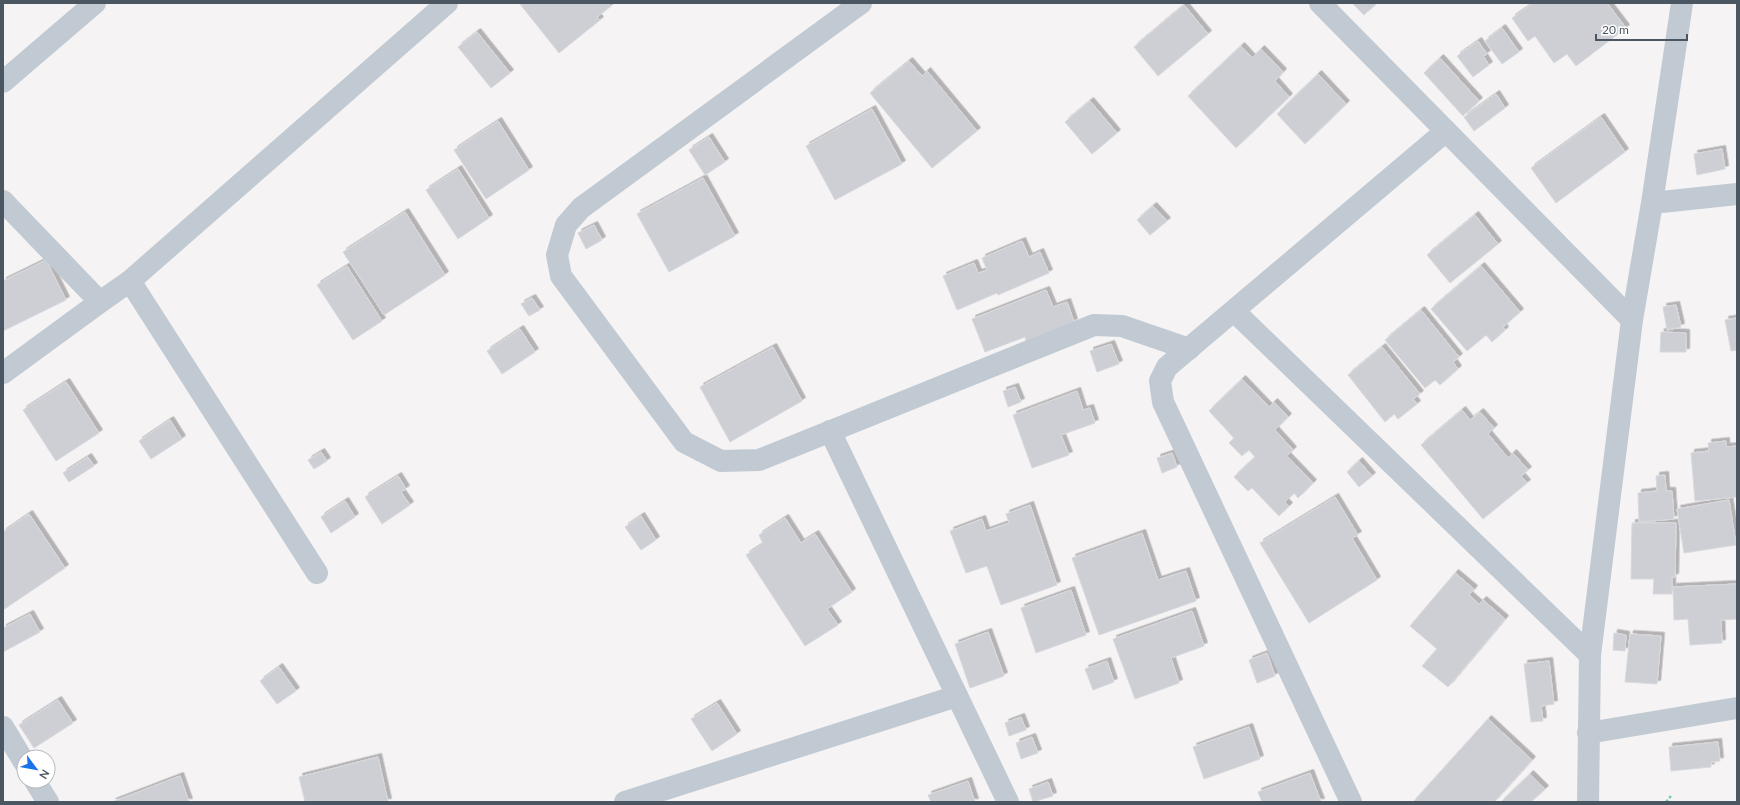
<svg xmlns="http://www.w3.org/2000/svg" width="1740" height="805" viewBox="0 0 1740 805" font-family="Lato,sans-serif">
  <defs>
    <filter id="shadow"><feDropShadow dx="3.5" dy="-3.5" stdDeviation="0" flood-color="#0004"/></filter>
  </defs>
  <rect width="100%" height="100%" fill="#f5f3f3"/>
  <g fill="#cdcfd5" stroke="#d7d9de" filter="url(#shadow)">
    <path d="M522,3h86l3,3 -14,11 3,3 -41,33 -39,-49z"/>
    <path d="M1352,3h25l-13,12z"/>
    <path d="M1534,3h73l19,25 -50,38 -9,-12 -13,9 -19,-27 -7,5 -16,-23z"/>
    <path d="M1184,5l24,29 -50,42 -24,-29z"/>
    <path d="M1502,28l17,24 -17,12 -17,-23z"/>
    <path d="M477,32l33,41 -19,15 -33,-41z"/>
    <path d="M1478,41l9,13 -4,2 6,9 -16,12 -16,-21z"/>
    <path d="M1241,46l11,12 9,-9 22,23 -8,9 14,16 -53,51 -48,-52z"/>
    <path d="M1440,58l39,43 -16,15 -39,-43z"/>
    <path d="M909,61l13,15 5,-5 50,60 -45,37 -62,-75z"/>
    <path d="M1318,74l28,30 -41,40 -28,-30z"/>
    <path d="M1496,94l9,14 -31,23 -10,-14z"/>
    <path d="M1090,101l27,32 -25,21 -27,-32z"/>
    <path d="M872,109l30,55 -67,36 -29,-54z"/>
    <path d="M1601,117l24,35 -69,51 -25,-35z"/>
    <path d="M498,121l31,49 -43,29 -32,-49z"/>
    <path d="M709,137l16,25 -20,13 -16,-25z"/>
    <path d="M1722,149l3,20 -28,6 -3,-21z"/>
    <path d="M458,169l31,49 -31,21 -32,-49z"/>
    <path d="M703,178l32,58 -66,36 -32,-58z"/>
    <path d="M1153,206l14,15 -17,14 -13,-15z"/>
    <path d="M405,212l40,63 -61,40 -41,-63z"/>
    <path d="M1475,215l23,29 -48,39 -23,-28z"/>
    <path d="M594,225l8,15 -16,9 -8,-16z"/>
    <path d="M1022,241l7,16 11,-5 9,21 -51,22 -1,-2 -40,17 -14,-34 31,-13 4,10 9,-3 -5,-12z"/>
    <path d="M46,260l20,40 -63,31v-50z"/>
    <path d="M347,266l35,55 -29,19 -36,-55z"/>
    <path d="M1481,266l39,46 -17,15 2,3 -13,12 -6,-7 -19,16 -36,-42z"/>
    <path d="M1046,290l7,17 14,-5 7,20 -48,19 -1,-4 -40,15 -13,-33z"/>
    <path d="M532,298l8,12 -11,6 -8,-12z"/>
    <path d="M1676,305l5,22 -14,3 -4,-23z"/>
    <path d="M1421,310l38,47 -6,5 5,7 -18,16 -5,-5 -10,8 -40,-48z"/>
    <path d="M1737,318v32l-6,1 -6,-31z"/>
    <path d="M520,329l15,23 -33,22 -15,-23z"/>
    <path d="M1661,332l25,1v19h-26z"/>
    <path d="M1111,344l8,20 -22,8 -7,-21z"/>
    <path d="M773,347l29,54 -72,41 -30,-55z"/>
    <path d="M1382,347l38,47 -7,5 4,5 -19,15 -4,-5 -9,8 -37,-47z"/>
    <path d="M1242,379l27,28 5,-5 14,15 -13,13 18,20 -6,6 26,27 -15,15 -4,-5 -9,9 4,4 -10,10 -27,-28 -4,3 -14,-14 21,-20 -6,-7 -7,6 -13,-13 5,-5 -25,-27z"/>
    <path d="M66,382l33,51 -43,28 -33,-51z"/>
    <path d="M1015,387l6,15 -13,5 -5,-16z"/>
    <path d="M1077,391l6,19 7,-2 5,15 -34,12 8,20 -37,13 -19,-53z"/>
    <path d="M1462,410l8,10 10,-8 14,16 -6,6 20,24 5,-5 15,17 -7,6 6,7 -44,36 -62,-74z"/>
    <path d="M170,420l12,19 -31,20 -12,-18z"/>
    <path d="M1726,441v6l11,-1v51l-42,4 -4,-48 18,-2 -1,-8z"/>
    <path d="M321,452l6,9 -13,8 -6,-9z"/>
    <path d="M1172,453l5,14 -15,6 -5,-15z"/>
    <path d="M88,457l6,9 -25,16 -6,-9z"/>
    <path d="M1359,461l13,15 -13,11 -12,-15z"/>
    <path d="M1665,475l1,16h6l2,28 -35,3 -1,-29 19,-2 -1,-15z"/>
    <path d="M398,476l8,13 -5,3 9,13 -28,19 -17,-27z"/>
    <path d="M1335,497l23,38 -6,3 25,42 -68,43 -49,-80z"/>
    <path d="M1729,500l7,45 -52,8 -7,-44z"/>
    <path d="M345,501l10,16 -24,16 -10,-16z"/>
    <path d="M1030,505l27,80 -56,20 -14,-39 -21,7 -16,-42 32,-12 4,12 23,-8 -3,-9z"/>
    <path d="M29,514l36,54 -62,42v-78z"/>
    <path d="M641,516l15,24 -15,10 -16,-23z"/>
    <path d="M785,518l16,25 14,-9 37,58 -25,17 11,16 -33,21 -59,-91 17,-11 -4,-9z"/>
    <path d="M1632,523h44l-1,54h-3v17h-19l1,-15h-23z"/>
    <path d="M1142,533l16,47 28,-9 10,30 -97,34 -27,-77z"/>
    <path d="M1455,573l19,16 -5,6 10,9 4,-4 22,19 -57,68 -26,-21 15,-17 -27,-23z"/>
    <path d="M1737,584v35l-16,1 1,23 -32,2 -2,-26 -14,1 -1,-33z"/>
    <path d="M1071,590l15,45 -50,18 -15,-45z"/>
    <path d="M1192,611l12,35 -33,12 8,25 -44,16 -22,-60z"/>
    <path d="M30,614l10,18 -37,20v-24z"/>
    <path d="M988,632l16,44 -34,12 -15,-44z"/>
    <path d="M1614,633l12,2 -1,16 -12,-1z"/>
    <path d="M1630,634l31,2 -4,48 -32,-2z"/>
    <path d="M1267,653l8,23 -18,7 -8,-23z"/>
    <path d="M1107,661l7,21 -21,8 -8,-21z"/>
    <path d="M1549,661l5,43 -13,2 2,15 -12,1 -7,-58z"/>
    <path d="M279,667l17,24 -19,13 -17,-23z"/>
    <path d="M58,700l15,23 -39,25 -15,-23z"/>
    <path d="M717,703l20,31 -25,17 -21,-32z"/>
    <path d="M1021,717l5,13 -17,6 -4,-13z"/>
    <path d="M1488,719l44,41 -38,42h-81z"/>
    <path d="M1249,727l11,32 -56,20 -11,-32z"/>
    <path d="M1032,737l6,16 -17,6 -5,-16z"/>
    <path d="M1718,742l2,19 -9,1v5l-40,4 -2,-24z"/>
    <path d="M378,757l10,45h-83l-6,-25z"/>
    <path d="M1310,773l11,29h-59l-4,-10z"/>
    <path d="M1530,774l15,15 -14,13h-30z"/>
    <path d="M180,776l9,26h-77z"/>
    <path d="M968,781l7,21h-44l-3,-7z"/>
    <path d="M1048,782l5,14 -20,6 -4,-13z"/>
  </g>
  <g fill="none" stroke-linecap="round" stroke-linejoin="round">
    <path stroke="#7ad0a6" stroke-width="2.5" stroke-dasharray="3 2" stroke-linecap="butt" d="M1666,802l5,-6"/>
    <g stroke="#c1cad2" stroke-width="22">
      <path d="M861,3l-280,205 -15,17 -9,30 4,21 123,166 37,19 38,-1 335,-135 28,1 67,23"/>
      <path d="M1320,3l312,317"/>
      <path d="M3,82l92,-79"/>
      <path d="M3,201l97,101"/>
      <path d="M1652,203l85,-9"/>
      <path d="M130,281l187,292"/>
      <path d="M1234,311l356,344"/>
      <path d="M3,373l97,-71 30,-21 317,-278"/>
      <path d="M830,431l178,371"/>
      <path d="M3,727l21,35"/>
      <path d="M1588,733l149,-25"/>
      <path d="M35,781l13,21"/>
      <path d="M625,802l332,-106"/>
      <path d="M1351,802l-188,-400 -3,-21 7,-14 279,-236"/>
      <path d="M1588,802l2,-147 42,-335 20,-117 30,-200"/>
    </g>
  </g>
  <rect width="1740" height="805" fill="none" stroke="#4a5661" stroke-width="8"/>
  <g transform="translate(36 769) rotate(122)"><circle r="19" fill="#ffffff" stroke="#b7bbc0"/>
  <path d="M0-3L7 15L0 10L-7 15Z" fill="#1a73e8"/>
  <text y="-6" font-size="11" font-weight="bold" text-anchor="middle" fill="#4a5661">N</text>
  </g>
  <path d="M1596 34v6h91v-6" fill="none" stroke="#4a5661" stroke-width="2"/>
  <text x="1602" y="34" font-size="12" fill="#4a5661" stroke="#ffffff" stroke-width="3" paint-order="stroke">20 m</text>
</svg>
